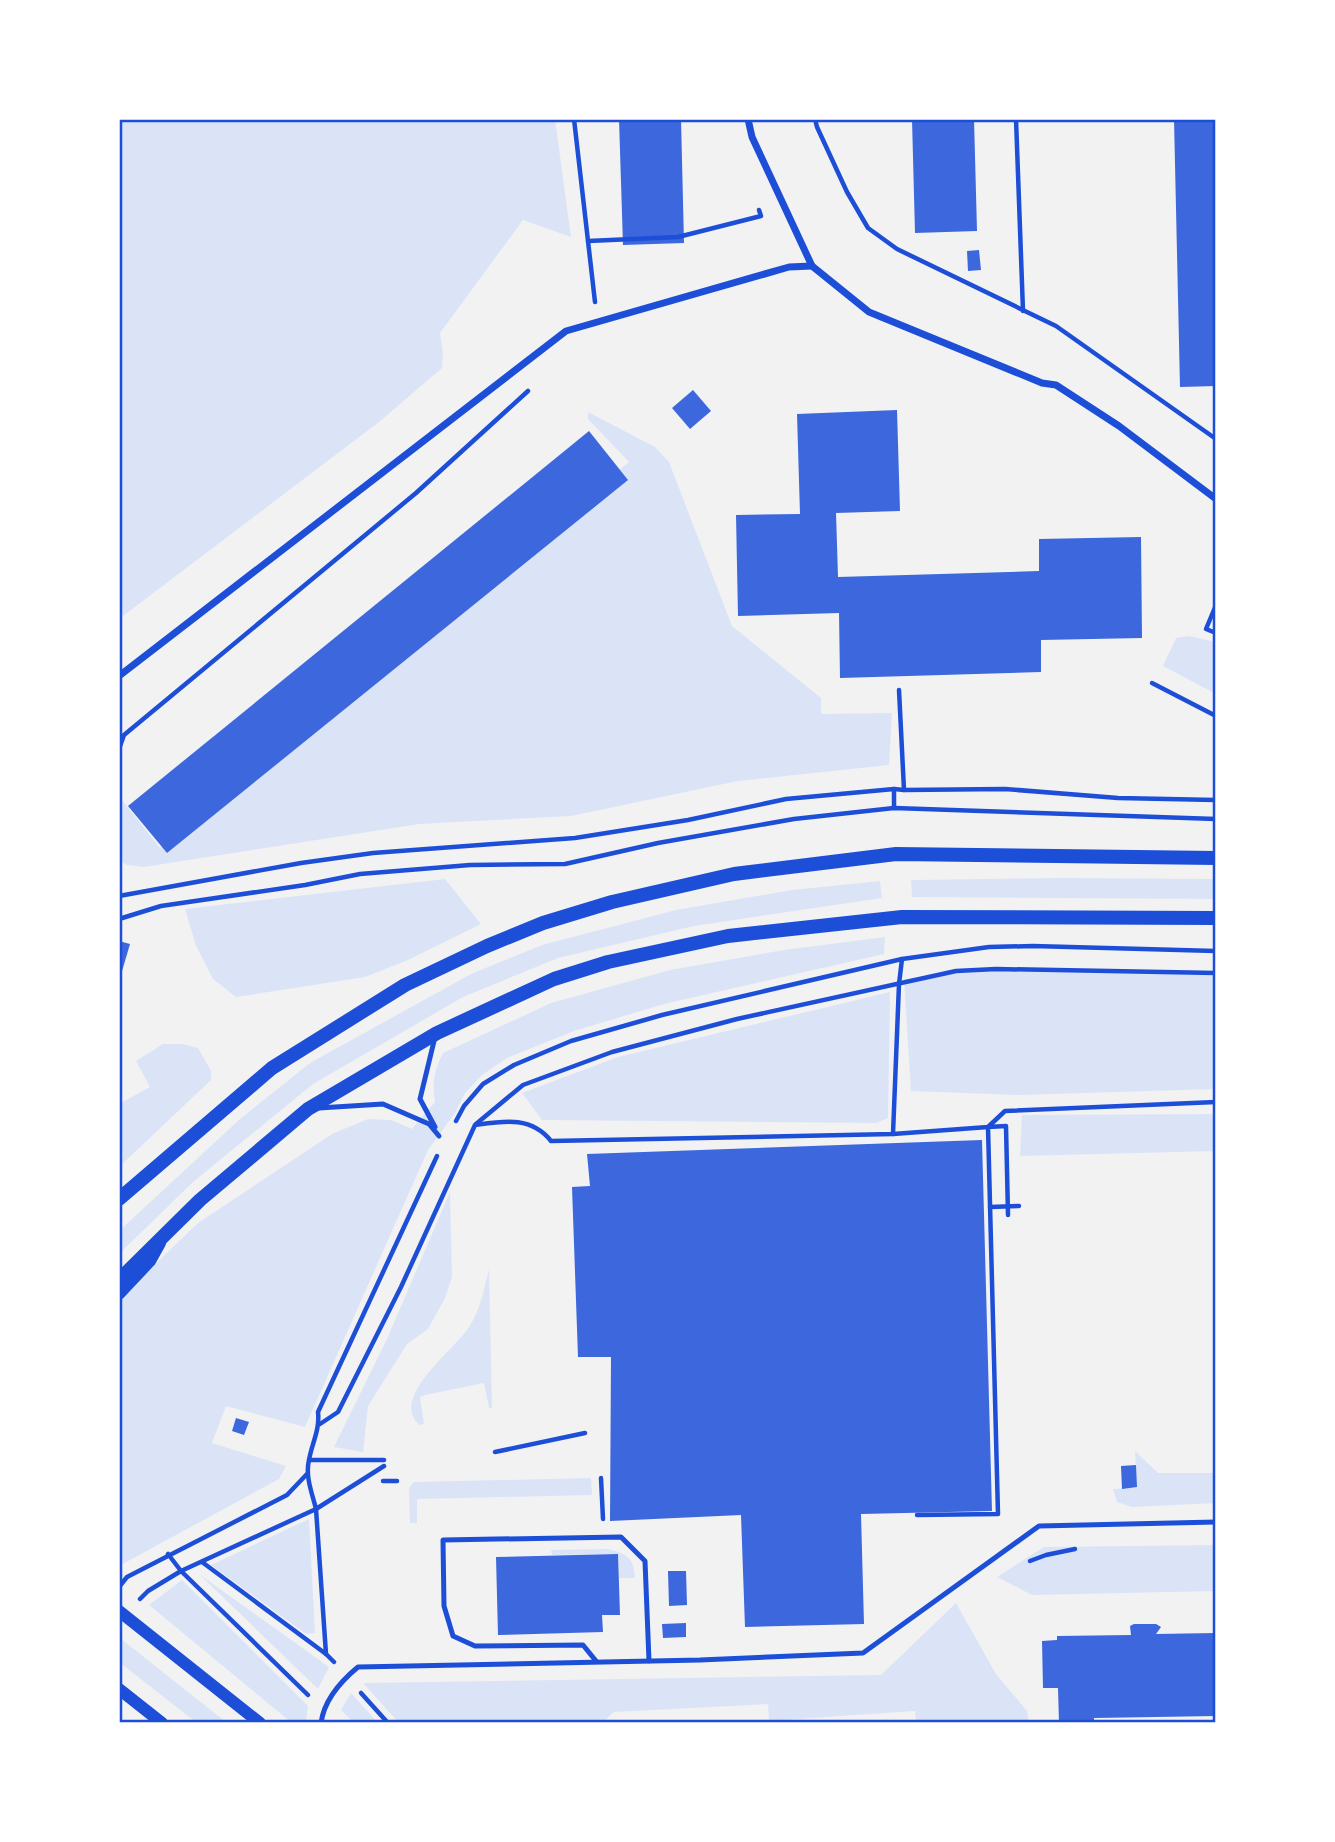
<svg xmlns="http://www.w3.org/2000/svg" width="1335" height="1842" viewBox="0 0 1335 1842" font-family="'DejaVu Sans',sans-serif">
  <rect width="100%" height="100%" fill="#f2f2f2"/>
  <g fill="#dbe4f7">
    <path d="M119,119h436l16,118 -48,-17 -83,113 3,22 -1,13 -63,54 -260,197z"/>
    <path d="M588,412l67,35 14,15 63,164 89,72v16l71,-1 -3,52 -151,16 -167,35 -152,8 -275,43 -17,-2 -8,-5v-59l3,-1 38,48 469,-386 -41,-43z"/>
    <path d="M1189,636l27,6v52l-53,-28 13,-28z"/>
    <path d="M1062,878l154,1v20l-304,-2 -1,-17z"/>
    <path d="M445,879l36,45 -73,36 -43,17 -129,20 -23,-18 -17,-33 -11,-37z"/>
    <path d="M880,881l2,17 -188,28 -136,32 -95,39 -150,87 -120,98 -74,72v-23l121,-112 70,-56 161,-89 71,-29 134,-35 116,-20z"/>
    <path d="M885,937l-1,17 -220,50 -90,27 -67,27 -25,17 -17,18 -10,20 -27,37 -123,277 -79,-21 -14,37 74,23 -7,13 -160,87v-263l5,-9 74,-71 134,-89 36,-15 23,1 21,9 23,-27c-3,-20 -1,-32 8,-49l108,-50 119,-33 114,-20z"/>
    <path d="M996,967l220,5v117l-197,6 -108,-4 -7,-112z"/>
    <path d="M890,992l-2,126 -12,5 -334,-3 -20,-27 96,-36z"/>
    <path d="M163,1044h19l16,4 13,23v9l-92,87v-63l31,-17 -14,-26z"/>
    <path d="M1216,1114v37l-196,5 2,-41z"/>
    <path d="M450,1192l2,85 -7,21 -17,31 -21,15 -39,62 -5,46 -29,-5 53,-108z"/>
    <path d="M489,1269l3,139h-3l-5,-25 -59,12 -5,2 4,27 -4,1c-32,-25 32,-74 47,-95 13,-18 17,-40 22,-61z"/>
    <path d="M1135,1451l23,22h58v30l-84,4 -15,-5 -4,-13 24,-2z"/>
    <path d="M591,1478l1,17 -175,4v24h-7l-1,-35 5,-6z"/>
    <path d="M309,1519l6,114 -9,1 -95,-69z"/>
    <path d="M1216,1545v46l-184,4 -35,-18 47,-30z"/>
    <path d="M607,1549c19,4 27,8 28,29h-16l-1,-24 -66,1 -1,-5z"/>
    <path d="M199,1574l130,93 -11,22z"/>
    <path d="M182,1580l126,126 -2,17h-14l-143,-118z"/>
    <path d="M956,1603l40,71 31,37 2,12h-113l-1,-12 -146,10 -1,-17 -154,8 -12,11h-203l-36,-40 518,-8z"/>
    <path d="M120,1638l107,85h-30l-78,-61z"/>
    <path d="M351,1693l27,30h-24l-13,-13z"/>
  </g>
  <g fill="#3d67dc">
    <path d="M619,119h62l3,124 -61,2z"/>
    <path d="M912,119h62l3,112 -62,2z"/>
    <path d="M1174,119h42v267l-36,1z"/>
    <path d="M979,250l2,20 -13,1 -1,-20z"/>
    <path d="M693,390l18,21 -21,18 -18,-21z"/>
    <path d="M897,410l3,101 -64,2 2,64 201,-6v-32l102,-2 1,101 -101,2v32l-201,6 -1,-65 -101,3 -2,-101 64,-1 -3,-100z"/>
    <path d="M589,431l39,49 -461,373 -39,-47z"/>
    <path d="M119,941l11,3 -10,34h-1z"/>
    <path d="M982,1140l10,371 -131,3 3,110 -119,3 -4,-112 -131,6 1,-164h-33l-6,-170 18,-1 -3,-32z"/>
    <path d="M236,1418l13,4 -5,13 -12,-4z"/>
    <path d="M1136,1465l1,22 -15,2 -1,-23z"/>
    <path d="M618,1554l2,61h-18l1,17 -105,3 -2,-78z"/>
    <path d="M668,1571h18l1,34 -18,1z"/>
    <path d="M686,1623v14l-23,1 -1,-14z"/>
    <path d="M1134,1624h22l5,3 -5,7 60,-1v83l-122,2v5h-35l-1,-35h-15l-1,-47 15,-1v-4l74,-1 -1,-9z"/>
  </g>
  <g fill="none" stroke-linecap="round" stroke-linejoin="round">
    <g stroke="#1d4ed8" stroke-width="4.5">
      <path d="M574,119l21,183"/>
      <path d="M815,119l2,8 30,65 21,36 29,21 159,77 160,113"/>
      <path d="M1016,119l7,192"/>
      <path d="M588,241l90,-4 83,-21 -2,-6"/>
      <path d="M1216,605l-10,24 10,4"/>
      <path d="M1152,683l64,33"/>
      <path d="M119,749l5,-14 292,-242 112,-102"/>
      <path d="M904,790l101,-1 113,9 98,2"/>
      <path d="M894,808v-19"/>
      <path d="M119,896l182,-33 72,-10 202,-15 113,-18 98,-21 108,-10 10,1 -5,-100"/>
      <path d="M119,919l42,-13 144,-21 55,-11 110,-9 95,-1 93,-21 136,-24 100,-11 322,11"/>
      <path d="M456,1121l8,-15 19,-22 31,-19 57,-24 91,-26 240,-56 87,-12 44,-1 183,5"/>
      <path d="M476,1124l47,-39 89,-33 125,-33 219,-48 40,-2 220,4"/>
      <path d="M893,1134l6,-150 3,-25"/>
      <path d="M990,1207l29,-1"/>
      <path d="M320,1424l18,-12 63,-125 74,-162c29,-4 56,-9 76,16l342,-7 95,-7 17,-16 211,-9"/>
      <path d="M495,1452l90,-19"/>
      <path d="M309,1460h75"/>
      <path d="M384,1466l-68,43c-4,-16 -11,-33 -7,-49 3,-17 11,-30 9,-48l119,-256"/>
      <path d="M601,1478l2,41"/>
      <path d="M383,1481h14"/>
      <path d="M917,1515l81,-1 -10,-387 18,-1 2,89"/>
      <path d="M168,1554l13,17 127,124"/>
      <path d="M1030,1561l16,-6 29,-6"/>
      <path d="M202,1562l124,92"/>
      <path d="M119,1587l8,-10 160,-82 20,-21"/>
      <path d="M140,1599l8,-8 33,-20 135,-62 10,145 8,8"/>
      <path d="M361,1693l27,30"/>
    </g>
    <g stroke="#1d4ed8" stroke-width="5">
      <path d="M319,1108l64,-4 46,20 10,12"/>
      <path d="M435,1127l-15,-28 15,-62"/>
      <path d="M596,1661l-13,-16 -108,1 -22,-10 -9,-30 -1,-66 178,-3 24,24 4,100"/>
      <path d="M321,1723c3,-22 20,-42 37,-56l342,-7 163,-7 176,-127 177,-4"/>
    </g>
    <g stroke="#1d4ed8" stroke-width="7">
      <path d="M748,119l4,18 60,129 57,46 173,71 14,2 63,41 97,73"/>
      <path d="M119,676l447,-345 223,-64 23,-1"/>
    </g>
    <g stroke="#1d4ed8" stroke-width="12">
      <path d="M119,1294l31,-33 10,-18"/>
      <path d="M119,1611l141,112"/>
      <path d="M119,1689l43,34"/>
    </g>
    <g stroke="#1d4ed8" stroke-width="14">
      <path d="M119,1199l153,-131 133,-83 82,-39 56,-23 69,-21 122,-28 162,-20 320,4"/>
      <path d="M119,1280l81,-80 108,-91 129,-76 117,-54 54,-17 120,-26 174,-19 314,1"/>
    </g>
  </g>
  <rect width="1335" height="1842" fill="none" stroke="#ffffff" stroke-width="242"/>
  <rect x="121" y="121" width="1093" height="1600" fill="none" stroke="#1d4ed8" stroke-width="2.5"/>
</svg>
